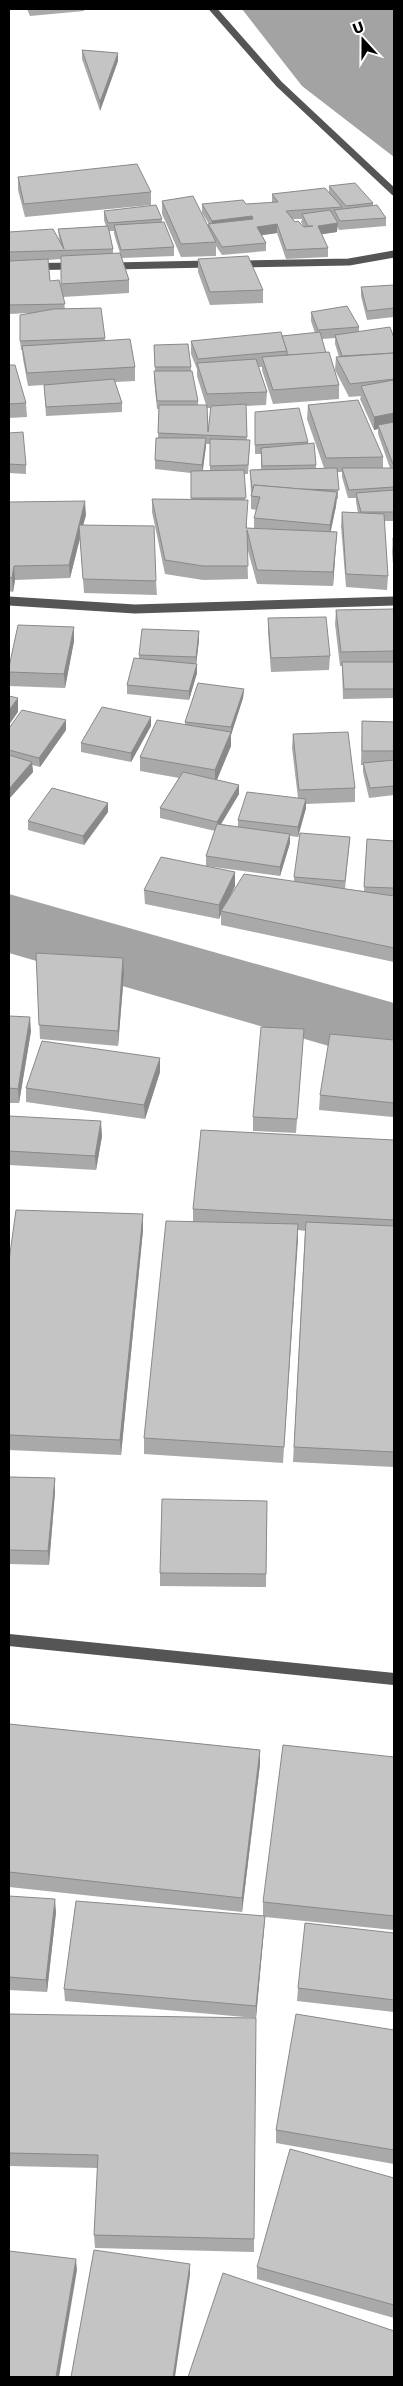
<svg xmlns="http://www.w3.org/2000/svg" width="403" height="2386" viewBox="0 0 403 2386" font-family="'DejaVu Sans',sans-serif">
  <rect width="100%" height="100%" fill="#fff"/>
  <path fill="#a3a3a3" d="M242,9h152v148l-92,-71z"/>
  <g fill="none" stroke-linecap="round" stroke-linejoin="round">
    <path fill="#a3a3a3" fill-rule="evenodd" d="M9,894l385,109v62l-385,-112z"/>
    <g stroke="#555" stroke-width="7">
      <path d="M240,264l109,-2 45,-8"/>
      <path d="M112,266l98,-2"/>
      <path d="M9,267l64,-1"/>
    </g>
    <path stroke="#555" stroke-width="9" d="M9,601l126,8 259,-8"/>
    <path stroke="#555" stroke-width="12" d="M9,1640l385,39"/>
    <path stroke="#555" stroke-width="7" d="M213,9l66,75 115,108"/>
  </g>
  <g fill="#a9a9a9" fill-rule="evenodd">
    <path d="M27,9h57v2l-54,5z"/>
    <path d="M82,50l36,3v8l-18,50 -18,-52z"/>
    <path d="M18,177l133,15v13l-126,12 -7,-27z"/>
    <path d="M329,186l44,17v3l13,12v8l-47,4 -2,-4v6l-16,2 7,14v9l-42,2 -9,-26 -15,2 4,8v8l-44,4 -6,-9v10l-35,1 -19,-43v-13l46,25 1,-2 -7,-11v-9h44l26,-1v-9l57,-2zM293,219h9l-1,3 3,5 -9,-5z"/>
    <path d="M104,211l58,8v3l12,25v9l-52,2 7,22v13l-66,4 2,12 40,29v3l30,26v14l-20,1 7,21v9l-76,4 -2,-31 -16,1 -5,-27 -1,-9h-1l-1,-9 9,-28 -20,1v-82l51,10 -1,-4 -1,-9 48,-3 -2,-6zM109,231h5v3l6,19 -7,1v-5zM61,259v30l-11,-8 -2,-21z"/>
    <path d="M198,259l65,31v13l-53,2 -12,-33z"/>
    <path d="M394,285v32l-27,3 -6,-24v-9z"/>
    <path d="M311,312l48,15v5l35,6v183h-10l4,55 -1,14 -41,-3 -5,-61 1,-14 16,1 -2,-11v-4h-8l-6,-21v-5h-4v27h-1l-1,7 -5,25 6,1 -4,54 -76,-2 -10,-37 1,32 -45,1 -38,-6 -13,-62v-13h39v-26l-36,-4v-9l3,-22 1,-29h-2l-3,-30v-8h1l-1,-26 37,22v4l7,30v4h8l-9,-29v-7l-6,-15v-13l91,-5 33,-3 -4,-12zM335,338v6l4,13h-3l-1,13 14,27 12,-1 -1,3 14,31 4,-1v5l12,34h-7v-11l-75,-52 -1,14 17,49h-8v-3l-8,-21v-2l-53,-21v33h6v15l-11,1 1,24v15l5,1 -2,8v10h-7v-15l-2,-13 -1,-26h4l2,-34h-3l-1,-34 20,-1 1,-13 -9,-25h4v3l11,34 66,-5v-14l-13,-32 -4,-14zM207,408h4l-3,24zM206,444h4v26h-7z"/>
    <path d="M9,365l17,38 1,14 -18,1z"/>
    <path d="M9,433l17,32v9l-17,-1z"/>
    <path d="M9,502l77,13 -3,10 73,56 1,14 -73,-2 -4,-55 -10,40 -55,2 -2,12 -4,-1z"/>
    <path d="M393,538h1v38l-2,-24z"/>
    <path d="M394,609v89l-51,1 -1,-33h-2l-5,-42 1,-14z"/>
    <path d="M268,618l62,38 -1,14 -58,2 -3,-40z"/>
    <path d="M74,627v14l-9,47 -56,-2v-19z"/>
    <path d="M199,631v9l-3,24h1v9l-8,27 -62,-6v-9l12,-26v-4z"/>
    <path d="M244,689l-1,9 -12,37v11l-14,34 22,5v9l-18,30 17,3v-7l60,-22 -6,-50 1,-14 62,54v14l-49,2v4l-8,29 -8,-1v7l-10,33 -74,-10v-10l9,-25 -55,-13v-10l19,-30 -39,-7v-14l45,-33v-2z"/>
    <path d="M362,721l32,1v73l-25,3 -6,-26v-7h-2z"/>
    <path d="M151,726l-20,36 -50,-10v-9z"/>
    <path d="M9,728l57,2 -26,37 -8,-2 1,7 -24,27z"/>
    <path d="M108,803v9l-24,33 -56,-15v-9z"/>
    <path d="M350,837l-5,52 19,2 3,-52 27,2v121l-173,-37v-11l-2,5 -74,-15 -1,-14 91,-4 -6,12 65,-17v-4z"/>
    <path d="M36,953l88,20 -6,73 -78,-7z"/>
    <path d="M9,1016l22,15 -12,72h-10z"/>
    <path d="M394,1040v71l-1,6 -74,-7 1,-15z"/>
    <path d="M303,1043l-7,90 -43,-2v-14z"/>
    <path d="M160,1072l-15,47 -119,-17v-14z"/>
    <path d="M9,1116l93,20 -6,34 -87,-5z"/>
    <path d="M394,1140v327l-101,-5 12,-231 -7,-1 -15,233 -139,-9v-16l49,-217v-12z"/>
    <path d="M143,1214v16l-22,225 -112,-5v-189z"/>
    <path d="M9,1477l46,1v14l-6,73 -40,-1z"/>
    <path d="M267,1501l-1,86 -106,-1v-13z"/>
    <path d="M9,1724l251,26v14l-18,148 -233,-25z"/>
    <path d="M394,1757v173l-129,-13 -1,12 -8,89 -191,-17 -1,-12 199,-73v-14z"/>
    <path d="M9,1896l47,16 -9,80 -38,-2z"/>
    <path d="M394,1933v79l-97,-11 1,-13z"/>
    <path d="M9,2014l245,225v13l-159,-4 -1,-13 4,-67 -89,-2z"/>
    <path d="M394,2030v134l-118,-21v-13z"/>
    <path d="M394,2178v140l-137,-39v-12z"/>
  </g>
  <g fill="#898989">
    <path d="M118,53v8l-18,50v-9z"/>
    <path d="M252,216v8l-40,6v-9z"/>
    <path d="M338,223l-1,9 -20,3 1,-9z"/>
    <path d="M277,224v9l-20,3v-9z"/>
    <path d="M394,413v14l-16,-2v4l-4,1v-13z"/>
    <path d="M206,438v9l-4,27v-9z"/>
    <path d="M337,492l-1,14 -7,32 1,-13z"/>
    <path d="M85,501l1,14 -6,22 -1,-12 1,13 -10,40 -1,-13z"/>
    <path d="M337,532l-1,13 -3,41v-14z"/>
    <path d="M14,566l1,14 -2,12 -1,-14z"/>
    <path d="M74,627v14l-9,47 -1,-14z"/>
    <path d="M199,631v9l-3,26v-9z"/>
    <path d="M197,664v9l-8,27v-9z"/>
    <path d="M244,689l-1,9 -12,37v11l-16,38v-14l16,-37v-6z"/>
    <path d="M18,698v14l-9,13v-15z"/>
    <path d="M151,717v9l-20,36v-9z"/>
    <path d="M66,720v10l-26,37 -1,-9z"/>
    <path d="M32,762l1,10 -24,27v-10z"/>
    <path d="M239,785v9l-22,37v-9z"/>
    <path d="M306,799v9l-8,29v-10z"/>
    <path d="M108,803v9l-24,33 -1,-9z"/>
    <path d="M290,834v9l-10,33v-9z"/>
    <path d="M235,872v14l-12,25h-2v3l-2,5v-14z"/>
    <path d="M123,958l1,15 -6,73v-15z"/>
    <path d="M30,1017l1,14 -12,72 -1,-14z"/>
    <path d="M160,1058v14l-15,47 -1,-14z"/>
    <path d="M101,1121l1,15 -6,34 -1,-14z"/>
    <path d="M143,1214v16l-22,225 -1,-15z"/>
    <path d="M298,1224v16l-15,223 1,-16z"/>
    <path d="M55,1478v14l-6,73 -1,-14z"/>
    <path d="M260,1750v14l-18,148v-14z"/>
    <path d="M55,1899l1,13 -9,80 -1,-12z"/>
    <path d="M265,1916l-1,13 -8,89v-12z"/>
    <path d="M76,2259l1,11 -18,107h-3z"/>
    <path d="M190,2264v11l-15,102h-2z"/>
  </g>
  <g fill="#c4c4c4" stroke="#898989">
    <path d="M82,50l36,3 -18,49z"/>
    <path d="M137,164l14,28 -127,12 -6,-27z"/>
    <path d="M355,183l18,20 -27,3 -17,-20z"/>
    <path d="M325,188l17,19 -56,4 9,11 3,-1 6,6 9,-1h-5l-6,-12 28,-4 8,13 -20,3 10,22 -42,2 -9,-26 -20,3 9,16 -44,4 -14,-23 45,-5 -1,-3 -40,5 -10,-17 41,-4 3,4 32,-2 -6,-8z"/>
    <path d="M193,196l23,46 -35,2 -19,-43z"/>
    <path d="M156,205l6,14 -54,4 -4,-12z"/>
    <path d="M377,205l9,13 -46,3 -6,-11z"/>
    <path d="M164,222l10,25 -53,3 -7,-25z"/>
    <path d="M108,226l5,23 -104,3v-20l44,-3 11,20 -6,-20z"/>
    <path d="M120,253l9,27 -68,4v-28z"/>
    <path d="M248,256l15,34 -53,2 -12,-33z"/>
    <path d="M48,259l2,22 9,-1 6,24 -56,1v-44z"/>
    <path d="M394,285v23l-27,3 -6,-24z"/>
    <path d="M347,306l12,21 -41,3 -7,-18z"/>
    <path d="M101,308l4,30 -85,3v-26l34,-6z"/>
    <path d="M390,327l4,11v15l-52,3 -7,-21z"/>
    <path d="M281,332l6,19 -89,8 -7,-18z"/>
    <path d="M320,332l6,21 -39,2v-4l-5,-15z"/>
    <path d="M130,339l5,28 -108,6 -5,-27z"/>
    <path d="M188,344l3,23h-36l-1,-22z"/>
    <path d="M329,352l10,33 -66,5 -11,-33z"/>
    <path d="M394,353v26l-44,5 -14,-27z"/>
    <path d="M256,359l11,33 -60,2 -10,-31z"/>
    <path d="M9,365h6l11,38 -17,1z"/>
    <path d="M154,371h38l6,30h-41z"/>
    <path d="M114,379l8,24 -76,4 -2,-22z"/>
    <path d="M394,380v33l-20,4 -13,-31z"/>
    <path d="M358,400l25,57 -57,1 -18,-53z"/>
    <path d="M246,404l1,33 -89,-4 1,-28h48l1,27 3,-26z"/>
    <path d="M299,408l9,34 -53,3v-33z"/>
    <path d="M394,422v42h-1l-15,-39z"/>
    <path d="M23,432l3,33 -17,-1v-31z"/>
    <path d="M156,438h50l-4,27 -47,-5z"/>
    <path d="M210,439l40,1 -2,25 -38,1z"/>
    <path d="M314,443l2,22 -54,1 -1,-18z"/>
    <path d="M337,468l2,22 -39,-1 -46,-4 -1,3h-1l-2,-18z"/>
    <path d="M342,468h52v19l-45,3z"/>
    <path d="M244,470l2,28h-55v-27z"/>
    <path d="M254,485l83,7 -7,33 -76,-7 6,-21 -9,-1z"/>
    <path d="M394,490v22h-33l-5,-19z"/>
    <path d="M152,499l96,1 -2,28 91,4 -4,40 -76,-2 -10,-40 1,36h-45l-38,-6z"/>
    <path d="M85,501l-16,64 -55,1 -2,12 -3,-1v-75z"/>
    <path d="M342,512l42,2 4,62 -42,-2z"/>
    <path d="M79,525l75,1 2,55 -73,-2z"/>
    <path d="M393,538h1v15z"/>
    <path d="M394,609v42l-53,1 -5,-42z"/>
    <path d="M326,617l4,39 -59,2 -3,-40z"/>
    <path d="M18,625l56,2 -10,47 -55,-2v-5z"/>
    <path d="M142,629l57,2 -3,26 -57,-2z"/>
    <path d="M134,658l63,6 -8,27 -62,-6z"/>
    <path d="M342,662h52v27h-50z"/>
    <path d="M198,683l46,6 -13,38 -46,-5z"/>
    <path d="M9,696l9,2 -9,12z"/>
    <path d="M102,707l49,10 -20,36 -50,-10z"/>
    <path d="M22,710l44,10 -27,38 -30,-8v-22z"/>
    <path d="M157,720l74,12 -16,38 -75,-13z"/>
    <path d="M362,721l32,1v29h-32z"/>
    <path d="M348,732l7,56 -56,2 -6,-56z"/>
    <path d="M9,755l23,7 -23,27z"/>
    <path d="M394,760v26l-24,2 -7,-25z"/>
    <path d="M183,772l56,13 -22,37 -57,-14z"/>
    <path d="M52,788l56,15 -25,33 -55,-15z"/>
    <path d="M247,792l59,7 -8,28 -60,-7z"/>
    <path d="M217,824l73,10 -10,33 -74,-11z"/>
    <path d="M300,833l50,4 -5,44 -51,-4z"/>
    <path d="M367,839l27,2v47l-30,-1z"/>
    <path d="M161,857l74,15 -16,33 -75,-15z"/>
    <path d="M244,874l150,22v52l-173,-37z"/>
    <path d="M36,953l87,5 -5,73 -79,-6z"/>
    <path d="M9,1016l21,1 -12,72 -9,-1z"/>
    <path d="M261,1027l43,2 -7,90 -44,-2z"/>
    <path d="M330,1034l64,6v63l-74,-8z"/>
    <path d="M42,1041l118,17 -16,47 -118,-17z"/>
    <path d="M9,1116l92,5 -6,35 -86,-5z"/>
    <path d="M201,1130l193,10v80l-201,-11z"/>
    <path d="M16,1210l127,4 -23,226 -111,-5v-174z"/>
    <path d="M166,1221l132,3 -14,223 -140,-9z"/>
    <path d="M306,1222l88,4v226l-100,-5z"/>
    <path d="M9,1477l46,1 -7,73 -39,-1z"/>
    <path d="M162,1499l105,2 -1,73 -106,-1z"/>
    <path d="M9,1724l251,26 -18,148 -233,-26z"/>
    <path d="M283,1745l111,12v159l-131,-14z"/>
    <path d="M9,1896l46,3 -9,81 -37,-3z"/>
    <path d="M76,1901l189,15 -9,90 -192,-17z"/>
    <path d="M305,1923l89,10v67l-96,-12z"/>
    <path d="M9,2014l247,4 -2,221 -160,-4 4,-80 -89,-2z"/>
    <path d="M296,2014l98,16v120l-118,-20z"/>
    <path d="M290,2149l104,29v127l-137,-38z"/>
    <path d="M94,2250l96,14 -17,113h-102z"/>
    <path d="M9,2251l67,8 -20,118h-47z"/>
    <path d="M223,2273l171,58v46h-206z"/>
  </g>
  <rect width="403" height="2386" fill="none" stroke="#000000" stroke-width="20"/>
  <g transform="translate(363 40) rotate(339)" stroke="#ffffff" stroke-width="4" paint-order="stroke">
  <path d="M0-4L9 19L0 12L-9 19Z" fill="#000000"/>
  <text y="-8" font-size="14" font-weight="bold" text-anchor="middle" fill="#000000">U</text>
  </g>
</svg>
